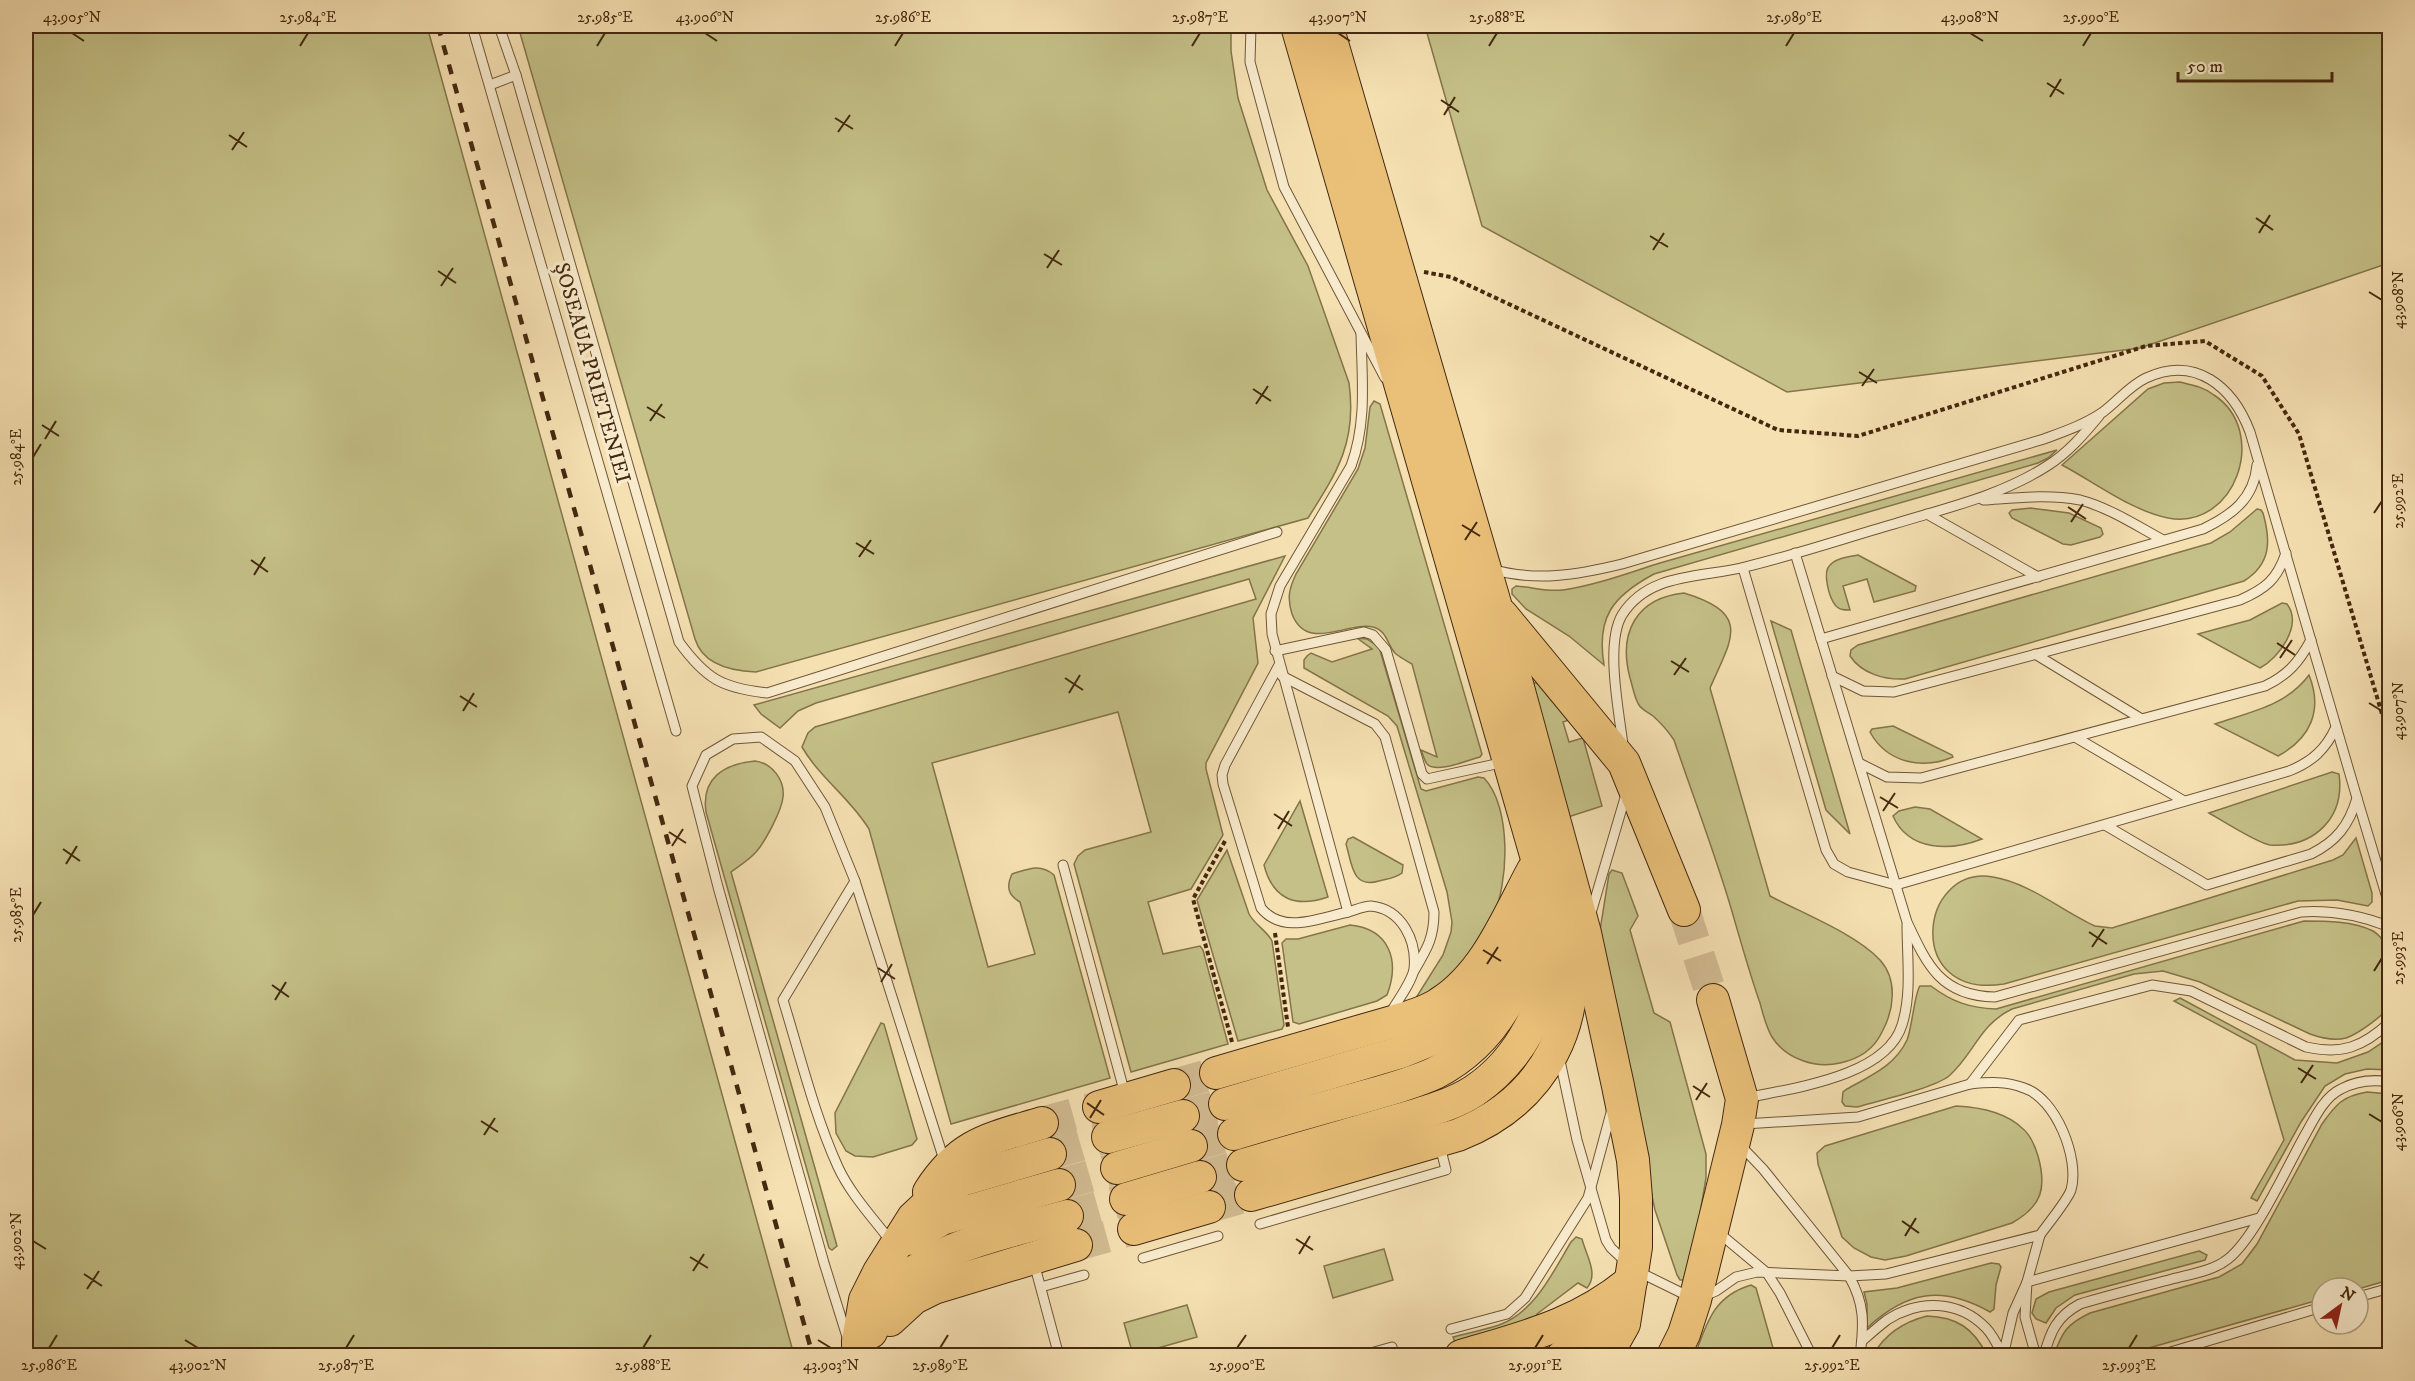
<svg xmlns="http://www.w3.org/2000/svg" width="2415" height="1381" viewBox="0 0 2415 1381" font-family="'IM FELL DW Pica',serif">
  <rect width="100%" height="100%" fill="#f5e0b2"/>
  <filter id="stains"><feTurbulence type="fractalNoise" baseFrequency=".00333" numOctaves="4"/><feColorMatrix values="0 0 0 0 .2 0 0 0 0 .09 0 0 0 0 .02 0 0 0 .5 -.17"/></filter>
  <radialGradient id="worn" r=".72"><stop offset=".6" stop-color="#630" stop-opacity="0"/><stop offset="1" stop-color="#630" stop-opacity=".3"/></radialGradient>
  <g fill="#c4c087" stroke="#84744a" stroke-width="1.5">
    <path d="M26,26h401l367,1329h-768z"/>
    <path d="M518,26h713v25l7,47 29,92 41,76 41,117c8,58 -11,88 -41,135l-552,154c-25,-1 -53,-7 -61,-33z"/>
    <path d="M1425,26h964v237l-249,85 -353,44 -305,-166z"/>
    <path d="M2180,382c12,3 24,5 34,13 56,37 21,136 -46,123 -38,-8 -72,-35 -106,-53l86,-76 16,-6z"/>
    <path d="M1374,401l6,3 102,350 -2,3c-12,3 -44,17 -53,7 -3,-4 -4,-10 -6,-14l16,7 -25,-93c-5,-3 -11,-6 -16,-10 -9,-8 -8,-23 -23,-27 -25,-6 -66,26 -81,-13 -5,-16 -3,-25 4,-40l62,-105 7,-21 5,-41z"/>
    <path d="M2057,450l-9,8 -10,5 -384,111c-41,22 -58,43 -50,91l-35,-29 -43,-27 -14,-15v-5l4,-3c16,1 31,6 47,4 34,-5 65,-17 97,-27z"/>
    <path d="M2031,508l38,5 32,15 2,6 -3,3 -29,8 -8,-1 -51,-26 -3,-5 3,-3z"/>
    <path d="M2257,509l4,1 2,3c8,28 8,51 -19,68l-339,98c-20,1 -43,-5 -55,-23l1,-6 7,-5 353,-102 19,-11z"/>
    <path d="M1858,555l58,31 -1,5 -41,11 -7,-23 -24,7 7,24c-6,0 -10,0 -14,-4 -7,-8 -14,-34 -6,-41 6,-7 19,-8 28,-10z"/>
    <path d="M1285,556l-32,62 5,45 -52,100v6l17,66 -32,54 -43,13 15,52 37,-8 3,4 25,94 -97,28 -57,-208 4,-8 7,-6 66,-18 -33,-120 -186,51 56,204 47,-13 -15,-52c-12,-7 -14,-15 -8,-28 16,-5 28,-11 42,1l56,203 -159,46 -82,-295c-19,-31 -49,-51 -67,-82l6,-14 7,-6 441,-128 -7,-20 -433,124 -18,8 -18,17 -19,-14 -7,-9z"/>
    <path d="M1684,593c69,21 47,46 26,95l60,208c32,17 86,38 110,64 18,20 14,50 2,72 -8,17 -23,27 -42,31 -24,6 -54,-4 -68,-26 -6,-10 -9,-23 -12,-34 -11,-31 -20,-64 -29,-95 -17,-57 -38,-112 -57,-168 -6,-9 -13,-17 -21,-24 -5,-4 -11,-6 -14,-11 -5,-8 -6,-18 -9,-27 -12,-45 6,-80 54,-85z"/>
    <path d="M2282,603l5,1c16,21 -8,54 -27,64l-62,-34 52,-14z"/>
    <path d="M1771,621l20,9 59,204 -24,-24z"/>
    <path d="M1357,638l10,1 12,8 42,142 5,2 52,-14 6,1c28,29 25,107 8,141 -9,18 -23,38 -35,54 -10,13 -35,26 -48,36l34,-54 8,-23 1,-10 -5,-30 -50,-166 -9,-10 -84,-48v-8l3,-4 4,-3 21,9 40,-13z"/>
    <path d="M2309,675c14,35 2,63 -31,81l-63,-32c35,-12 71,-18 94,-49z"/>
    <path d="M1531,683h6l38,35 -12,4 6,20 14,-4 19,68 -34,11z"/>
    <path d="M1893,726l59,29 1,2c-31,13 -66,6 -83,-25l2,-3z"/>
    <path d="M755,761c17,2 30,19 28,36 -1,13 -18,45 -27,55 -7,8 -17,14 -25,20l106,374 -5,4 -3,-2 -123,-436c-5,-34 18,-48 49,-51z"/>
    <path d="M2332,772l7,2c6,44 -25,74 -69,71 -11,-1 -49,-25 -61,-32z"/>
    <path d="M1300,801l28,96c-32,11 -55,3 -64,-32z"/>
    <path d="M1915,807l15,2 52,30c-31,12 -73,13 -89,-23l6,-5z"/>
    <path d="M1353,837l50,28 -1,8c-6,5 -15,6 -23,8 -27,8 -27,-17 -33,-37l2,-5z"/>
    <path d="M2356,838l16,55v9l-4,4 -31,-6 -39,1 -294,83c-101,16 -85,-120 -11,-107 37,6 69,34 102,49l17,2 221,-68 10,-5z"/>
    <path d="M1227,850l22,64c6,11 18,17 23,27l12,84 -2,4 -44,12 -41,-141z"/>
    <path d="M1612,870l10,3 16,43 -8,14 24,83 16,9 36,132v24l-16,94 -6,8h-4l-3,-5 -22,-65 -57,-267 11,-69z"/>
    <path d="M2304,921c22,0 49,0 69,10 7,4 14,14 16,22 2,8 3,43 1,51 -3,10 -34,31 -44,34 -12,3 -25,0 -36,-4l-110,-52 -37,-11 -29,3 -122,35c-33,16 -38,45 -63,67 -15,12 -71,25 -92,31l-12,-1 -3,-4 1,-10 4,-3c23,-13 48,-23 60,-49 5,-12 8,-49 13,-54h11c21,16 39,22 65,23z"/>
    <path d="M1350,925c40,4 50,36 37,70l-10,6 -78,23 -6,-2 -11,-79 4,-4h12z"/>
    <path d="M2180,998l115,62 42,3 31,-11 21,-14v32l-22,-1 -22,5 -20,12 -24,36 -44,79 -6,-3 33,-58 -28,-95 -82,-44z"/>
    <path d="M881,1023l3,1 33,115 -5,6 -39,12 -18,-1 -9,-5 -10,-18 -1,-20z"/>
    <path d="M2367,1092l22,2v186l-31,9 -36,-1v11l-198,56h-70c8,-23 13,-31 36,-42l129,-36 23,-13 15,-20 65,-120c14,-20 21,-28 45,-32z"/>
    <path d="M1956,1106c22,1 49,6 66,22 9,7 13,18 16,28 9,32 4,50 -26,67l-106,33 -21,4 -14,-3 -17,-9 -12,-11 -24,-73 -1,-11 8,-7z"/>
    <path d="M1576,1237l6,2c4,16 17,35 5,49l-9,-5 -41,31 9,10 -91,18 -2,-5c15,-4 31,-7 46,-12 36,-13 54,-53 72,-83z"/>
    <path d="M1384,1249l9,31 -60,18 -9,-32z"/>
    <path d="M2199,1251l8,4 -2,5 -130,35 -19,13 -10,15 -10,-4 -4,-6 4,-14 13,-7z"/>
    <path d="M1991,1263l8,1 2,3 -5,18 -2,24 -4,3c-48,-27 -83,-21 -123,16v-24l-3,-12 33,-4z"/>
    <path d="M1751,1285l5,3 19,67h-80c12,-33 19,-59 56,-70z"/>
    <path d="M1187,1305l10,32 -64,18 -9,-32z"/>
    <path d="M1927,1316c30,1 46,12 60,39h-114c12,-21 30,-33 54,-39z"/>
  </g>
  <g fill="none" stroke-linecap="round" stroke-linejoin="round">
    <g stroke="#d2bb91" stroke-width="32" stroke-dasharray="32 16" stroke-linecap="butt">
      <path d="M1684,910l29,90"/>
      <path d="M1174,1085l42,-12"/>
      <path d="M1183,1116l42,-12"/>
      <path d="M1042,1123l57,-16"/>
      <path d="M1191,1146l43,-12"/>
      <path d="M1050,1154l58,-17"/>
      <path d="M1200,1177l43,-12"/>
      <path d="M1059,1185l58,-17"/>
      <path d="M1209,1207l42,-12"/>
      <path d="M1067,1216l59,-17"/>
      <path d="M1076,1245l58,-16"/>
    </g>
    <defs>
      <g id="service">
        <path d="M472,26l204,705"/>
        <path d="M499,26l17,49 163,567c27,37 43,46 88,51l510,-161"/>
        <path d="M1251,26l-1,36 34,125 101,191"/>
        <path d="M490,85l26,-10"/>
        <path d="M1361,334c1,45 6,89 -10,132l-71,120 -9,28 1,20 76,278c7,-2 16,-6 23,-6 31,3 46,35 43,63 -2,13 -18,34 -25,46"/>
        <path d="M1983,500c32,-2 65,-6 97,0 28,7 57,26 83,40"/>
        <path d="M1927,514l111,63"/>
        <path d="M1795,553l112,369c20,43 34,74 88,75l306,-85c32,-2 59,3 89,15"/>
        <path d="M1743,568l83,282 8,14 14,8 48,13 393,-114c23,-9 37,-22 47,-44"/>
        <path d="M1491,569c45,13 86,6 131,-5l422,-125c19,-7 42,-15 59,-27 15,-11 26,-26 43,-34 50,-23 87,9 104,54l107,366c-8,27 -20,43 -46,56l-104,31 -102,-60"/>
        <path d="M1821,639l382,-110c29,-14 51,-30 54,-64"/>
        <path d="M1275,651l89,-19 9,3 13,15 36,124 5,5 78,-17"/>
        <path d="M2035,654l105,64"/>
        <path d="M1279,665l-54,100 -3,10 1,9 38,124c22,27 58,10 87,4"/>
        <path d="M1282,676l93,48 10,13 49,175c0,26 -7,37 -20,59"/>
        <path d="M1832,676l31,15 31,1 346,-92c25,-11 37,-20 46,-47"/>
        <path d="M2075,737l109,64"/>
        <path d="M1623,745c-4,-34 -18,-101 -1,-130 27,-43 80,-37 123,-48 50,-12 100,-29 149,-43 52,-16 106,-28 153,-58 21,-13 37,-32 52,-50"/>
        <path d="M1859,763l28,14 34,1 344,-92c23,-11 34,-24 46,-46"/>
        <path d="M2357,798l33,110"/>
        <path d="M1063,865l62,229"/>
        <path d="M855,881l-72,119c17,55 31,114 55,167 13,28 36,52 54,76"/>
        <path d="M1591,913l36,-122"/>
        <path d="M1559,1056l18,84 29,100 5,8 15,14"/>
        <path d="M1746,1098c46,-10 140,-21 156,-73 10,-32 5,-67 5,-100"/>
        <path d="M1744,1124l114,-7 112,-33 49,-64 133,-35 39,6 115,56c36,8 57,0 84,-25"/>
        <path d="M1741,1146l22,23 86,107c16,28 15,48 11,80"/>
        <path d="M1260,1224l186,-54 -6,-24"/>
        <path d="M1719,1233l48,40 13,20 32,63"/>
        <path d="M1143,1258l75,-22"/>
        <path d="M1034,1263l25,93"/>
        <path d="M1637,1271l55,27"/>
        <path d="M1041,1287l43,-12"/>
        <path d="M1704,1296l12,-5 20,-14 21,-5 92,4 37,-2 154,-39c7,-10 27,-34 31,-45 9,-31 -15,-92 -47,-102 -18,-7 -35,-6 -54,-4"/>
        <path d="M2358,1297l32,-9"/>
        <path d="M1451,1329l56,-15 18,-16 63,-100 24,-89"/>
        <path d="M848,1340l-24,-77 -106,-376 -26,-101 14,-31 27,-16 28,-2 34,24 30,46 30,74 90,282"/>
        <path d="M1862,1341c8,-7 17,-15 25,-21 32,-21 72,-20 99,8 7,7 12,18 17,28"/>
        <path d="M1360,1356l32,-9"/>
        <path d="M2003,1356l10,-43 14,-31 232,-64"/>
        <path d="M2036,1356l-11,-39 2,-35 13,-47"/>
        <path d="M2044,1356c6,-24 13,-40 36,-52 30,-9 62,-17 92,-25 19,-5 41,-8 56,-20 27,-21 59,-92 77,-124 9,-16 19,-38 36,-46 15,-8 32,-10 49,-7"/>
        <path d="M2157,1356l165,-49"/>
      </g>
      <g id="trunk">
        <path d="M1327,26l169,581 89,326 33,153 15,74 3,38v49l-12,77 -18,32"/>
        <path d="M1502,615l122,148 60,147"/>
        <path d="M1216,1073l176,-51c16,-5 34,-9 48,-19 46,-29 68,-87 93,-133"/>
        <path d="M1225,1104l176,-52 46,-19 29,-22 22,-36 11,-24"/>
        <path d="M1099,1107l75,-22"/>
        <path d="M1234,1134c39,-12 79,-23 118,-34 28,-8 57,-15 83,-27 64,-33 95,-99 100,-168"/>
        <path d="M1108,1137l75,-21"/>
        <path d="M1243,1165l176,-51c19,-6 38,-12 55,-23 46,-31 76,-87 76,-143 0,-30 -6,-58 -12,-86l-241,-836"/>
        <path d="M1117,1168l74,-22"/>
        <path d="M929,1192c31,-49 60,-53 113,-69"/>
        <path d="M1251,1195l207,-60c88,-35 128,-115 108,-206"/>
        <path d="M1126,1199l74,-22"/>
        <path d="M1134,1229l75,-22"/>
        <path d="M908,1239l34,-20 117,-34"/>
        <path d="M890,1320l24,-22 20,-10 142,-43"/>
        <path d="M871,1332c5,-11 10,-23 17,-33 37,-54 120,-66 179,-83"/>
        <path d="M858,1356v-15l7,-41 14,-28 34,-54 29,-27 20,-11 88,-26"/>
        <path d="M1461,1356c64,-19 117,-31 170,-75"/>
        <path d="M1563,1356c24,-12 41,-28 57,-49"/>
        <path d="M1673,1356l11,-22 11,-34 43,-175 4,-26 -29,-99"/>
      </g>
    </defs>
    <use href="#service" stroke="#705637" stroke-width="11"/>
    <use href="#trunk" stroke="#44280e" stroke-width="34"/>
    <g stroke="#44280e" stroke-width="4" stroke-dasharray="4.5 3" stroke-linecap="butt">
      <path d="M1424,272l27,5 327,153 80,6 288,-90 59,-5 57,35 37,58 91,307"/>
      <path d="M1225,841l-32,58 39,143"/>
      <path d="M1275,933l13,94"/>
    </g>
    <use href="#service" stroke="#f8ebcd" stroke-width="9"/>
    <use href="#trunk" stroke="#eac079" stroke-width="32"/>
    <path stroke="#44280e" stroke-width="4.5" stroke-dasharray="10 10" stroke-linecap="butt" d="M438,26l375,1330"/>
  </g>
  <path fill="none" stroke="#44280e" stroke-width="2" d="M72,33l12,8M705,33l12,8M1338,33l12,8M1970,33l13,8M300,46l8,-13M597,46l8,-13M895,46l8,-13M1192,46l8,-13M1489,46l8,-13M1786,46l8,-13M2083,46l8,-13M2047,83l17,11M2050,97l11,-18M1441,100l18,12M1444,115l11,-18M835,118l18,11M838,132l12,-17M229,135l18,12M232,150l12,-18M2256,218l17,12M2259,233l11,-18M1650,236l18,11M1653,250l11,-17M1044,254l18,11M1047,268l12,-18M438,271l18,12M441,286l12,-18M2369,292l13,8M1859,372l18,11M1862,386l12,-17M1253,389l18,12M1256,404l12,-18M647,407l18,11M650,421l12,-17M42,425l17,11M45,439l11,-18M33,457l8,-13M2068,507l18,12M2374,513l8,-12M2071,522l12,-18M1462,525l18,11M1465,540l12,-18M856,543l18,11M859,557l12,-17M251,560l17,12M254,575l11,-18M2277,643l18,12M2280,658l12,-18M1671,661l18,11M1674,675l12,-17M1065,678l18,12M1069,693l11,-18M460,696l17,11M2369,703l13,8M463,711l11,-18M1880,797l18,11M1883,811l12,-18M1274,814l18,12M1278,829l11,-18M669,832l17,11M672,846l11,-17M63,849l17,12M66,864l11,-18M33,915l8,-13M2089,932l18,12M2092,947l12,-18M1483,950l18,11M1487,964l11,-17M878,968l17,11M2374,971l8,-13M881,982l11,-18M272,985l17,12M275,1000l11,-18M2298,1068l18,11M2301,1083l12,-18M1693,1086l17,11M1696,1100l11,-17M1087,1103l17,12M2369,1114l13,8M1090,1118l11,-18M481,1121l17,11M484,1135l11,-17M1902,1221l17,12M1905,1236l11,-18M1296,1239l17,11M33,1241l13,8M1299,1254l11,-18M690,1257l18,11M693,1271l11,-17M84,1274l18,12M87,1289l12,-18M185,1340l13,8M818,1340l13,8M49,1348l8,-13M346,1348l8,-13M643,1348l8,-13M940,1348l8,-13M1237,1348l9,-13M1535,1348l8,-13M1832,1348l8,-13M2129,1348l8,-13"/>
  <g text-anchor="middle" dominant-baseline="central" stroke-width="6" stroke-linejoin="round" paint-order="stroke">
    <g font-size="21" fill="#44280e" stroke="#f8ebcd">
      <text transform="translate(592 373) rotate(74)">ȘOSEAUA PRIETENIEI</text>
    </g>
  </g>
  <rect width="2415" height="1381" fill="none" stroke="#f5e0b2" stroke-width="66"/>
  <g transform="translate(2340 1306) rotate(33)"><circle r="28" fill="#f8ebcd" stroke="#b09d81" stroke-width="1.5"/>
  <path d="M0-4.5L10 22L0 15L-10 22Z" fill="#8f2418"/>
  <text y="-9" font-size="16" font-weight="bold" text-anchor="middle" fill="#44280e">N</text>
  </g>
  <path d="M2178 72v9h154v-9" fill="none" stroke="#44280e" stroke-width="3"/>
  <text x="2187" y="72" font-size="18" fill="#44280e" stroke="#f8ebcd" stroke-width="4.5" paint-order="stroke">50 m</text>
  <rect x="33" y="33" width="2349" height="1315" fill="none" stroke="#44280e" stroke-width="2"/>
  <g font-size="15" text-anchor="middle" fill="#44280e">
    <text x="72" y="22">43.905°N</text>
    <text x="308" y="22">25.984°E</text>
    <text x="605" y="22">25.985°E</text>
    <text x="705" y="22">43.906°N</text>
    <text x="903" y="22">25.986°E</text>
    <text x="1200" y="22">25.987°E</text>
    <text x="1338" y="22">43.907°N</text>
    <text x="1497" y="22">25.988°E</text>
    <text x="1794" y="22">25.989°E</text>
    <text x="1970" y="22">43.908°N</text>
    <text x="2091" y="22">25.990°E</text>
    <text transform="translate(2398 300) rotate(-90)" y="5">43.908°N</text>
    <text transform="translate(16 457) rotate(-90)" y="5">25.984°E</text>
    <text transform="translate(2398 501) rotate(-90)" y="5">25.992°E</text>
    <text transform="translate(2398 711) rotate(-90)" y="5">43.907°N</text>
    <text transform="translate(16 915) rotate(-90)" y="5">25.985°E</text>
    <text transform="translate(2398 958) rotate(-90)" y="5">25.993°E</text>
    <text transform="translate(2398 1122) rotate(-90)" y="5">43.906°N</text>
    <text transform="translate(16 1241) rotate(-90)" y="5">43.902°N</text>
    <text x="49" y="1370">25.986°E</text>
    <text x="198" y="1370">43.902°N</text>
    <text x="346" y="1370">25.987°E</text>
    <text x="643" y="1370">25.988°E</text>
    <text x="831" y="1370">43.903°N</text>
    <text x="940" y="1370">25.989°E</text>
    <text x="1237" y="1370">25.990°E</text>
    <text x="1535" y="1370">25.991°E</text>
    <text x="1832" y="1370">25.992°E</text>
    <text x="2129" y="1370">25.993°E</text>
  </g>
  <rect width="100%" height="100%" filter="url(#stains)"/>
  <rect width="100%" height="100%" fill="url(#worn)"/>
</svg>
